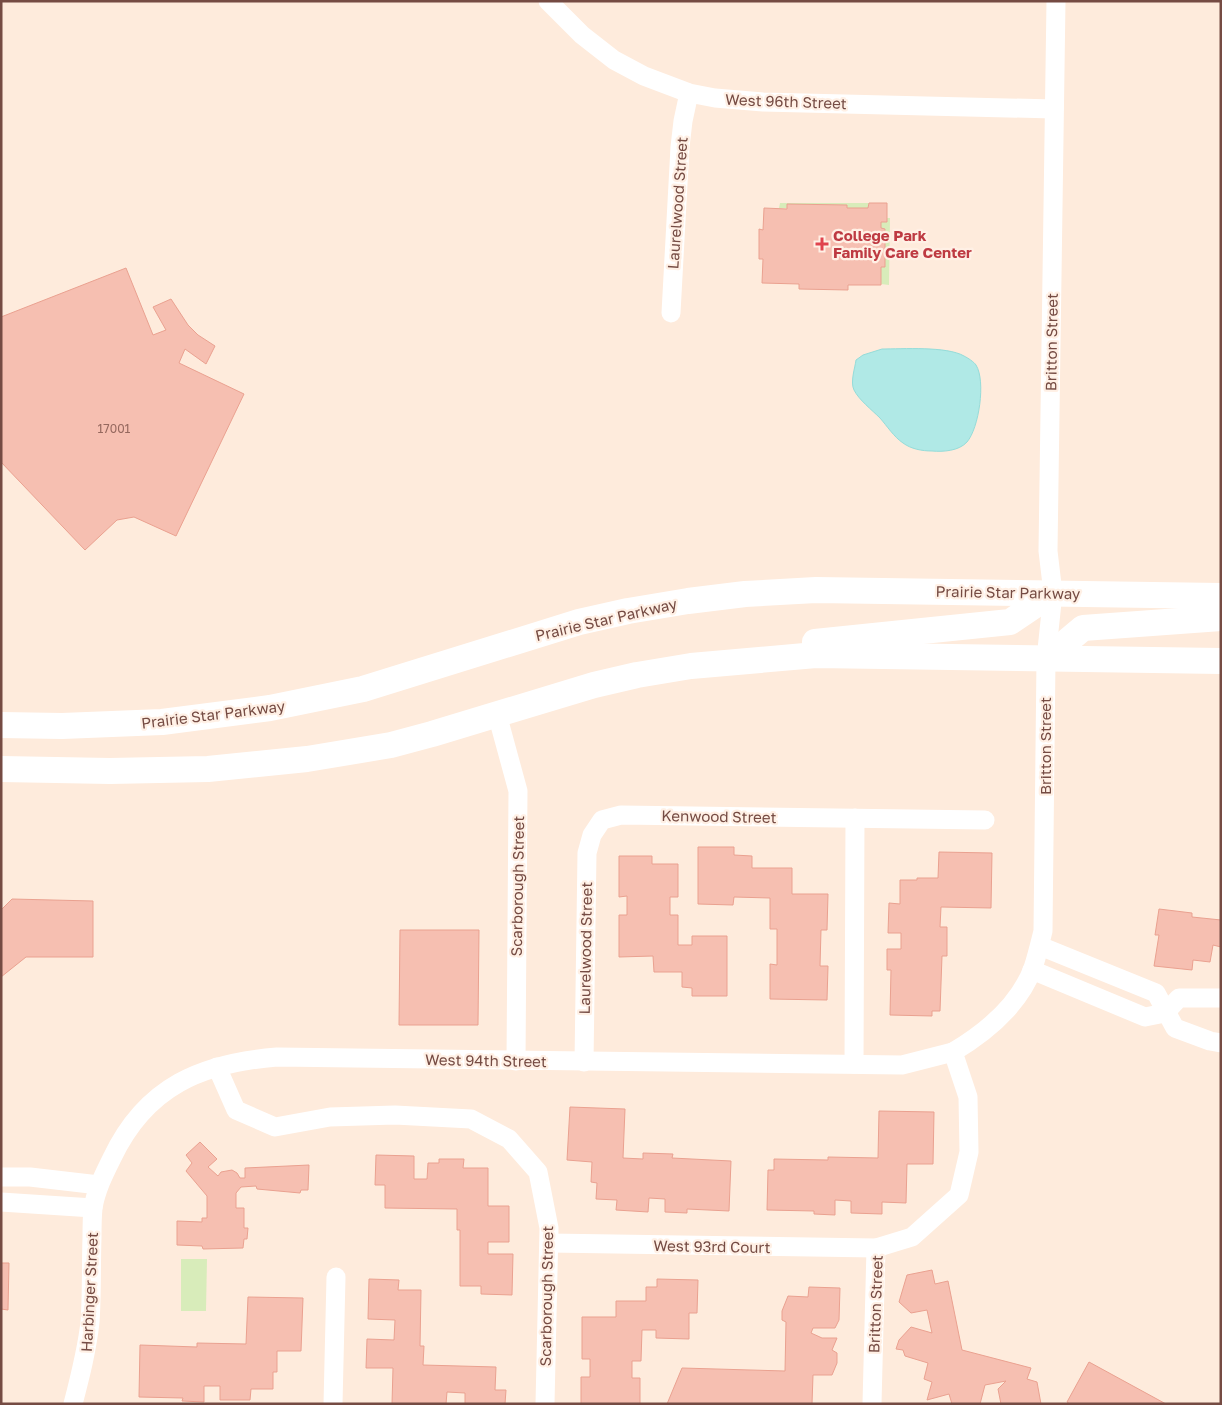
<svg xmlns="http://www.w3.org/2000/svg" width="1222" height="1405" font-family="'Golos Text',sans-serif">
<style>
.green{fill:#d8ecba}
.water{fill:#b0e9e6;stroke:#95dcd9}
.building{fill:#f6bfb1;stroke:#eaa190}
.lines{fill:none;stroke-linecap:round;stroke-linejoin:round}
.minor{stroke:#fff;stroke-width:19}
.secondary{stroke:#fff;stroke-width:26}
.health-dot{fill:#e0444e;stroke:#fff0e5;stroke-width:2}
.labels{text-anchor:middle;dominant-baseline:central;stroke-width:4.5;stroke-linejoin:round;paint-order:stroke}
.number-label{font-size:12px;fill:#95685e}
.street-label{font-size:15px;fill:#754b43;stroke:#fff0e5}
.health-label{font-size:15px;font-weight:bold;fill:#be3a42;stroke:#fff0e5;text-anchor:start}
</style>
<rect width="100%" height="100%" fill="#feebdc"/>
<g class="green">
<path d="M 780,203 L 869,203 L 868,208 L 779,208 Z"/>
<path d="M 887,218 L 890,218 L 889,285 L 881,284 L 881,267 L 885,267 L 885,229 L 881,228 L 881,222 Z"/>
<path d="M 181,1259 L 207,1259 L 206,1311 L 181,1311 Z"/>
</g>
<path class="water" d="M 882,349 C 902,349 947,346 964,356 C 968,358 974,362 976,365 C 986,381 979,428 967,442 C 959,451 943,452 932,451 C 922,451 911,449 903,443 C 894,437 887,426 880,418 C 872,410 859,400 854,390 C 850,382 855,368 856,360 L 863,355 Z"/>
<g class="building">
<path d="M 869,203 L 887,203 L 887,222 L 881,222 L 881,228 L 885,229 L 885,267 L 881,267 L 881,285 L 848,285 L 848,290 L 799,289 L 799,284 L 762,283 L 763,259 L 759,259 L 759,229 L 763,230 L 764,208 L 787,209 L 787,204 L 847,205 L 847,208 L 868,208 Z"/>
<path d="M 126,268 L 153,335 L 166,330 L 153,307 L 171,299 L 188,325 L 198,335 L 215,346 L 206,364 L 185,349 L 179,363 L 244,394 L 176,536 L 134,517 L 117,520 L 85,550 L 1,462 L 1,317 Z"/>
<path d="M 698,847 L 734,847 L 734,855 L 752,856 L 752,868 L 792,868 L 792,894 L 828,894 L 827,930 L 821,930 L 820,966 L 828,966 L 827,1000 L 770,999 L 770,964 L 777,965 L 777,929 L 770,929 L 770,898 L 734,897 L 733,905 L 698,904 Z"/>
<path d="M 939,852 L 992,853 L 991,908 L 941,907 L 940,927 L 947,927 L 947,956 L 942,956 L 940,1011 L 932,1011 L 932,1016 L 890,1015 L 891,970 L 887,970 L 887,949 L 901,949 L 901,933 L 888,933 L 889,903 L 900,904 L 900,880 L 917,880 L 917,878 L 938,878 Z"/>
<path d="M 619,856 L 652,856 L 652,864 L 678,864 L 678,897 L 670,897 L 670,915 L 678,915 L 678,945 L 692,945 L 692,936 L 727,936 L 727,996 L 692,996 L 692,988 L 682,987 L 682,972 L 654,972 L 653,956 L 619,957 L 619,915 L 627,915 L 627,896 L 619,897 Z"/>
<path d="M 12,899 L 93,901 L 93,957 L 26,957 L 1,977 L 1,910 Z"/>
<path d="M 1159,909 L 1192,913 L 1192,917 L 1221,920 L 1221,947 L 1213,945 L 1210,962 L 1193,960 L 1192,970 L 1154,966 L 1159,935 L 1155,935 Z"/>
<path d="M 400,930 L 479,930 L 478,1025 L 399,1025 Z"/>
<path d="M 570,1107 L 625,1109 L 623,1158 L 643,1159 L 643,1153 L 673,1154 L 672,1158 L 731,1161 L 729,1211 L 687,1209 L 687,1213 L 665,1212 L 665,1199 L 649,1198 L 648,1212 L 616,1210 L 617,1200 L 596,1199 L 597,1183 L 591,1182 L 592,1162 L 567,1160 Z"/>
<path d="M 879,1111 L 934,1112 L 933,1164 L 907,1164 L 906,1203 L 882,1202 L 882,1214 L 851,1213 L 851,1201 L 835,1200 L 835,1215 L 814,1214 L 814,1211 L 767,1210 L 768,1170 L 774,1170 L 774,1159 L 828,1160 L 828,1157 L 878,1158 Z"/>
<path d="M 200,1142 L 217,1159 L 208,1167 L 218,1176 L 221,1172 L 232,1170 L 237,1173 L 240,1178 L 245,1178 L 245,1168 L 309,1165 L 308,1190 L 301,1190 L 300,1193 L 257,1189 L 256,1186 L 241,1187 L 236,1193 L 236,1208 L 244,1208 L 244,1228 L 248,1228 L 247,1239 L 244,1239 L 243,1248 L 203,1249 L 202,1246 L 177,1245 L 177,1221 L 202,1222 L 202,1218 L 207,1218 L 207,1196 L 186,1171 L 192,1163 L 186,1155 Z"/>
<path d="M 376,1155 L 414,1156 L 414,1179 L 427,1179 L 428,1163 L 439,1163 L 439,1159 L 464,1159 L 463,1168 L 488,1168 L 488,1206 L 509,1206 L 509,1242 L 488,1242 L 488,1254 L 513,1254 L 512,1295 L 481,1294 L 481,1286 L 460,1286 L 460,1230 L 457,1230 L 457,1209 L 385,1208 L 385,1185 L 375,1185 Z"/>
<path d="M 1,1263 L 9,1263 L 8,1310 L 1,1309 Z"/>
<path d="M 932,1270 L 935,1284 L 948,1281 L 962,1350 L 1031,1368 L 1027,1379 L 1037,1382 L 1041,1404 L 1001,1404 L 998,1389 L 1006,1381 L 985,1385 L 980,1404 L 952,1404 L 949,1394 L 927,1400 L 932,1382 L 924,1379 L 928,1363 L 905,1356 L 903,1350 L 896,1349 L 899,1340 L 911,1327 L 932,1333 L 927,1310 L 911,1313 L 899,1302 L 907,1275 Z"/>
<path d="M 369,1279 L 399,1280 L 398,1290 L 421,1290 L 420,1346 L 424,1346 L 423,1365 L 496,1367 L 495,1390 L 506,1390 L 505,1404 L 465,1404 L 465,1393 L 447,1392 L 446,1404 L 392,1404 L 393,1368 L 366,1368 L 367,1339 L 394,1340 L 395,1320 L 368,1319 Z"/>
<path d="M 657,1279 L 698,1280 L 697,1313 L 689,1313 L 689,1339 L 656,1338 L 656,1330 L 642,1330 L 641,1361 L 632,1361 L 632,1378 L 640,1378 L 640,1404 L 581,1404 L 581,1377 L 590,1377 L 590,1359 L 582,1359 L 582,1317 L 616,1317 L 616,1301 L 646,1301 L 646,1287 L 657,1287 Z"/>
<path d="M 809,1287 L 840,1288 L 839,1320 L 835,1328 L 813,1328 L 811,1333 L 822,1338 L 837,1338 L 832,1350 L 837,1353 L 837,1363 L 832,1375 L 813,1375 L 812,1404 L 667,1404 L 682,1368 L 785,1371 L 786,1322 L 782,1320 L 782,1311 L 788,1296 L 808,1297 Z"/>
<path d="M 248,1297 L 303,1298 L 301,1351 L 277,1351 L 277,1372 L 273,1372 L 273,1389 L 251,1389 L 250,1400 L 220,1400 L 220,1386 L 204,1386 L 204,1402 L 182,1401 L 183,1398 L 139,1397 L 140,1345 L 197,1347 L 197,1343 L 246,1344 Z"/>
<path d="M 1089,1362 L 1166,1404 L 1070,1404 L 1067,1402 Z"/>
</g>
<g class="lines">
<g class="minor">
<path d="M 548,1 L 582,35 L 614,60 L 644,76 L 689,93 L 715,98 L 763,102 L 1054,109"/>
<path d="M 671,313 L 680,147 L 683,121 L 689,93"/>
<path d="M 497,714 L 518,791 L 516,1061"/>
<path d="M 1040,946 L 1156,993 L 1175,1028 L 1210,1041 L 1221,1043"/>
<path d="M 1032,970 L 1145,1017 L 1165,1013 L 1179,998 L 1221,998"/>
<path d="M 584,1062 L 587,853 L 592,835 L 602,820 L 621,815 L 985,820"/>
<path d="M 854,1064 L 855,818"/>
<path d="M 217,1067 L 236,1110 L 275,1127 L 330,1117 L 395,1115 L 471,1119 L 509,1139 L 538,1172 L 549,1228 L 545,1404"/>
<path d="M 1,1177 L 30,1177 L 99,1185"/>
<path d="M 1,1202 L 93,1208"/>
<path d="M 549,1243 L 876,1248"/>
<path d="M 73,1404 C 80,1377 87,1350 90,1322 C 92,1294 91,1266 92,1238 C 92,1228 92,1218 93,1208 C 96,1190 104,1174 112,1158 C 146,1086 202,1063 277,1057 L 902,1065 L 953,1052"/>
<path d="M 333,1404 L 336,1277"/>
<path d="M 872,1404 L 876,1248 L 912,1237 L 959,1195 L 969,1152 L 968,1097 L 953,1052 C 985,1033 1019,1005 1033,968 C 1037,956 1040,943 1043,931 L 1046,659 L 1053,593 L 1048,551 L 1056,1"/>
</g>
<g class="secondary">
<path d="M 815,642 L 1010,622 L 1053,593"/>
<path d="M 1046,659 L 1083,628 L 1221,618"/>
<path d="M 1,725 L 62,726 L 162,722 L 270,708 L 363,689 L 579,622 L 628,611 L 688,601 L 745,594 L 816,590 L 1221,596"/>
<path d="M 1,769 L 110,771 L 208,769 L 307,759 L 391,745 L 432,734 L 594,685 L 637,675 L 691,666 L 816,655 L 1221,661"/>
</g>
</g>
<path class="health-dot" d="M819.5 236.5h5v5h5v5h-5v5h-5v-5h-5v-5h5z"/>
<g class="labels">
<g class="number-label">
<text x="114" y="428">17001</text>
</g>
<g class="street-label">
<text transform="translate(786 101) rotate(2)">West 96th Street</text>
<text transform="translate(677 203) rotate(-86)">Laurelwood Street</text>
<text transform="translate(1051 342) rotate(-89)">Britton Street</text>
<text transform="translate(1008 592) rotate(1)">Prairie Star Parkway</text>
<text transform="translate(606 619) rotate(-13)">Prairie Star Parkway</text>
<text transform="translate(213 714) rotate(-7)">Prairie Star Parkway</text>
<text transform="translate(1045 746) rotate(-90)">Britton Street</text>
<text transform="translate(719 816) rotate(1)">Kenwood Street</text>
<text transform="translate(517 886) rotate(-89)">Scarborough Street</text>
<text transform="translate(585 948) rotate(-89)">Laurelwood Street</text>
<text transform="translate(486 1060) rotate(1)">West 94th Street</text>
<text transform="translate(712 1246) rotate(1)">West 93rd Court</text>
<text transform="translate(89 1292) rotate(-87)">Harbinger Street</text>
<text transform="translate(546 1296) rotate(-89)">Scarborough Street</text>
<text transform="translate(875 1304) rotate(-88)">Britton Street</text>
</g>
<g class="health-label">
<text x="833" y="235">College Park<tspan x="833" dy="17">Family Care Center</tspan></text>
</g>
</g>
<rect width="1222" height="1405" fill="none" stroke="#754b43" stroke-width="5"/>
</svg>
